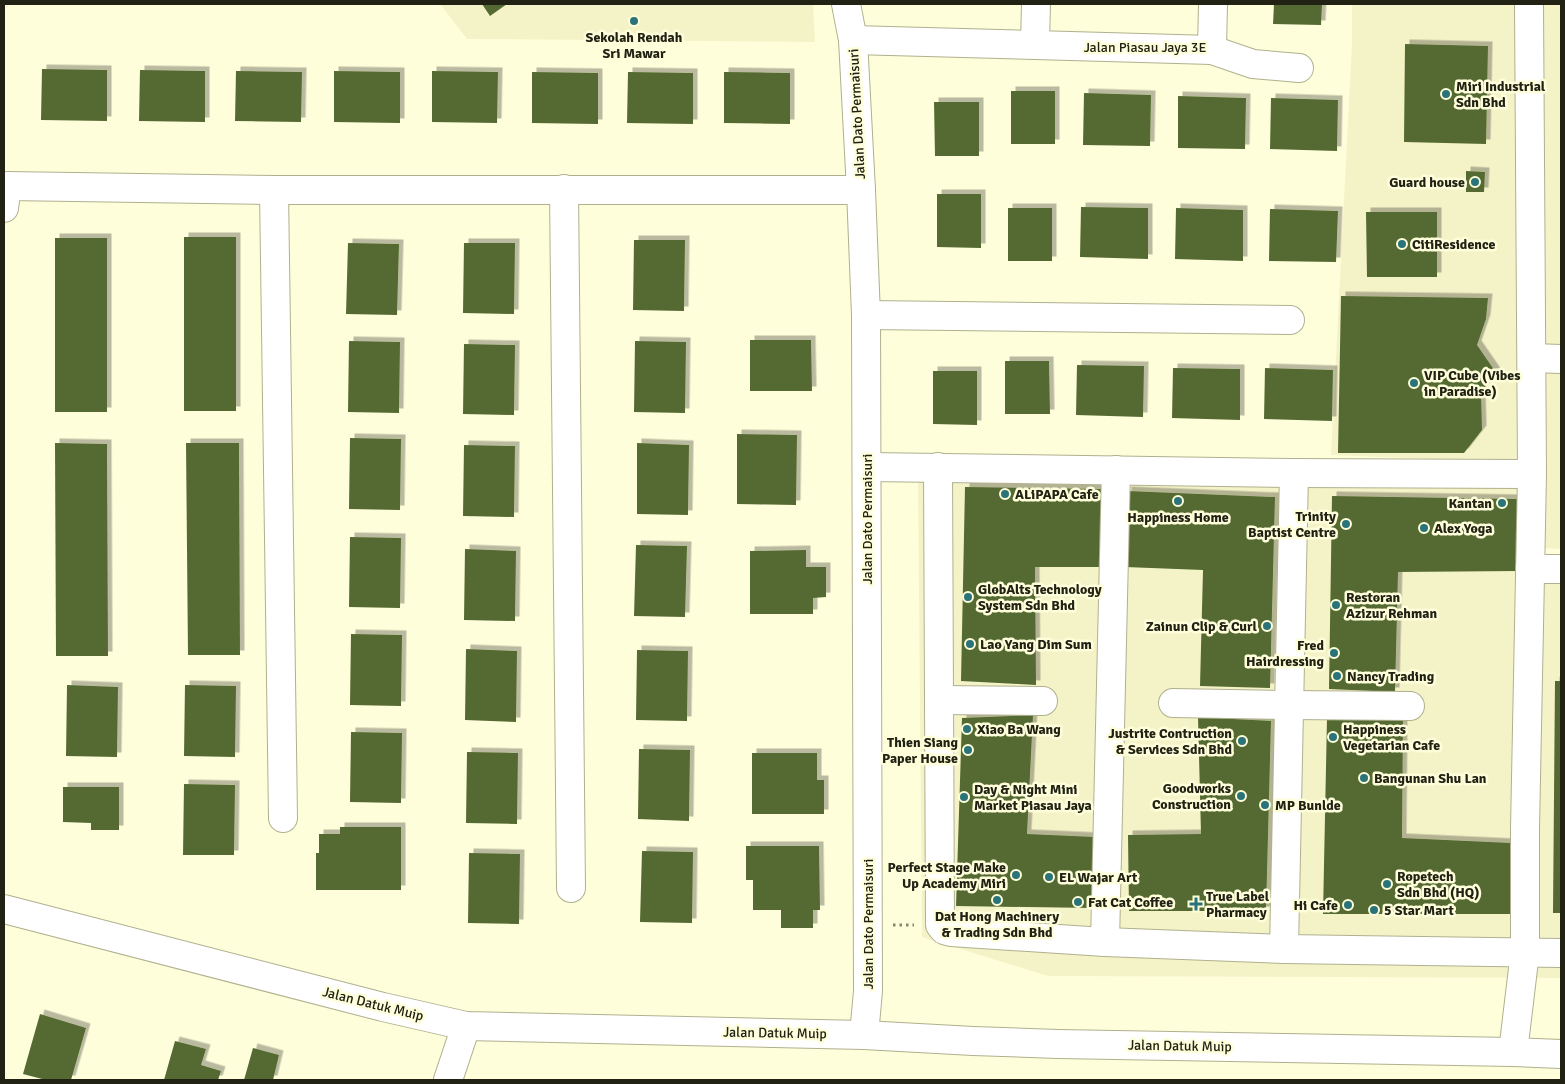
<svg xmlns="http://www.w3.org/2000/svg" width="1565" height="1084" font-family="Signika,sans-serif">
<style>
.built{fill:#f4f3c8}
.building{fill:#556a31;filter:url(#shadow)}
.lines{fill:none;stroke-linecap:round;stroke-linejoin:round}
.minor-casing{stroke:#b0b08f;stroke-width:30}
.path{stroke:#86866e;stroke-width:3;stroke-dasharray:2.5 4;stroke-linecap:butt}
.minor{stroke:#fff;stroke-width:28}
.poi-dot{fill:#297379;stroke:#fefeda;stroke-width:2}
.labels{text-anchor:middle;dominant-baseline:central;stroke-width:5;stroke-linejoin:round;paint-order:stroke}
.poi-label{font-size:14px;font-weight:bold;fill:#212114;stroke:#fefeda;text-anchor:start}
.street-label{font-size:14px;fill:#212114;stroke:#fefeda}
</style>
<defs>
<filter id="shadow"><feDropShadow dx="4.5" dy="-4.5" stdDeviation="0" flood-color="#0004"/></filter>
</defs>
<rect width="100%" height="100%" fill="#fefeda"/>
<g class="built">
<path d="M 440,4 L 813,4 L 815,42 L 467,39 Z"/>
<path d="M 1352,4 L 1561,4 L 1561,549 L 1543,548 L 1542,463 L 1331,455 L 1352,43 Z"/>
<path d="M 918,480 L 1525,483 L 1526,572 L 1561,573 L 1561,978 L 1048,976 L 922,937 Z"/>
</g>
<g class="building">
<path d="M 482,4 L 507,4 L 490,16 Z"/>
<path d="M 1274,4 L 1322,4 L 1321,25 L 1273,24 Z"/>
<path d="M 1405,44 L 1488,46 L 1486,144 L 1404,142 Z"/>
<path d="M 42,69 L 107,70 L 107,121 L 41,120 Z"/>
<path d="M 140,70 L 205,71 L 205,122 L 139,121 Z"/>
<path d="M 236,71 L 302,72 L 301,122 L 235,121 Z"/>
<path d="M 334,71 L 400,72 L 400,123 L 334,122 Z"/>
<path d="M 432,71 L 498,72 L 497,123 L 432,122 Z"/>
<path d="M 532,72 L 598,73 L 598,124 L 532,123 Z"/>
<path d="M 628,72 L 693,73 L 693,124 L 627,123 Z"/>
<path d="M 724,72 L 790,73 L 790,124 L 724,123 Z"/>
<rect x="1011" y="91" width="44" height="53"/>
<path d="M 1084,93 L 1151,95 L 1150,146 L 1083,145 Z"/>
<path d="M 1178,96 L 1246,98 L 1245,149 L 1178,148 Z"/>
<path d="M 1271,98 L 1338,100 L 1337,151 L 1270,149 Z"/>
<path d="M 934,102 L 979,102 L 979,156 L 935,156 Z"/>
<path d="M 1466,171 L 1485,172 L 1484,192 L 1466,192 Z"/>
<path d="M 937,194 L 981,194 L 981,248 L 937,247 Z"/>
<path d="M 1081,207 L 1148,208 L 1148,259 L 1080,257 Z"/>
<rect x="1008" y="208" width="44" height="53"/>
<path d="M 1176,208 L 1243,210 L 1243,261 L 1175,259 Z"/>
<path d="M 1270,209 L 1338,211 L 1336,262 L 1269,261 Z"/>
<path d="M 1366,212 L 1437,212 L 1437,277 L 1367,277 Z"/>
<rect x="184" y="237" width="52" height="174"/>
<rect x="55" y="238" width="52" height="174"/>
<path d="M 634,240 L 685,240 L 684,311 L 633,310 Z"/>
<path d="M 348,243 L 399,244 L 397,315 L 346,314 Z"/>
<path d="M 464,243 L 515,243 L 514,314 L 463,313 Z"/>
<path d="M 1341,296 L 1488,298 L 1486,319 L 1477,345 L 1497,374 L 1481,391 L 1482,430 L 1464,453 L 1338,453 Z"/>
<path d="M 750,340 L 811,340 L 812,391 L 750,391 Z"/>
<path d="M 349,341 L 400,342 L 399,413 L 348,412 Z"/>
<path d="M 635,341 L 686,342 L 685,413 L 634,412 Z"/>
<path d="M 464,344 L 515,345 L 514,415 L 463,414 Z"/>
<path d="M 1005,361 L 1049,361 L 1050,414 L 1005,414 Z"/>
<path d="M 1077,365 L 1144,366 L 1143,417 L 1076,415 Z"/>
<path d="M 1173,368 L 1240,369 L 1240,420 L 1172,418 Z"/>
<path d="M 1265,368 L 1333,370 L 1332,421 L 1264,419 Z"/>
<path d="M 933,371 L 977,371 L 977,425 L 933,424 Z"/>
<path d="M 737,434 L 797,435 L 796,505 L 737,504 Z"/>
<path d="M 350,438 L 401,439 L 400,510 L 349,509 Z"/>
<path d="M 55,443 L 107,444 L 108,656 L 56,656 Z"/>
<path d="M 186,443 L 239,443 L 240,655 L 188,655 Z"/>
<path d="M 637,443 L 689,445 L 688,515 L 637,514 Z"/>
<path d="M 464,445 L 515,446 L 514,517 L 463,516 Z"/>
<path d="M 965,487 L 1103,489 L 1102,567 L 1035,567 L 1036,685 L 961,681 Z"/>
<path d="M 1127,491 L 1275,497 L 1270,688 L 1200,686 L 1203,570 L 1125,567 Z"/>
<path d="M 1332,496 L 1517,499 L 1518,571 L 1398,572 L 1395,692 L 1329,689 Z"/>
<path d="M 350,537 L 401,538 L 400,608 L 349,607 Z"/>
<path d="M 636,545 L 687,546 L 685,617 L 634,616 Z"/>
<path d="M 465,549 L 516,551 L 515,621 L 464,620 Z"/>
<path d="M 806,550 L 806,567 L 826,567 L 826,597 L 813,598 L 813,614 L 750,614 L 750,551 Z"/>
<path d="M 351,634 L 402,635 L 401,706 L 350,705 Z"/>
<path d="M 466,649 L 517,651 L 516,722 L 465,720 Z"/>
<path d="M 637,650 L 688,651 L 687,721 L 636,720 Z"/>
<path d="M 1555,681 L 1561,681 L 1561,913 L 1553,913 Z"/>
<path d="M 67,685 L 118,687 L 117,757 L 66,756 Z"/>
<path d="M 185,685 L 236,686 L 235,757 L 184,756 Z"/>
<path d="M 1033,715 L 1027,834 L 1095,837 L 1094,908 L 956,906 L 962,718 Z"/>
<path d="M 1198,717 L 1271,721 L 1266,911 L 1129,911 L 1128,835 L 1201,834 Z"/>
<path d="M 1327,718 L 1403,718 L 1402,838 L 1511,843 L 1511,914 L 1323,914 Z"/>
<path d="M 351,732 L 402,733 L 401,803 L 350,802 Z"/>
<path d="M 639,749 L 690,750 L 689,821 L 638,819 Z"/>
<path d="M 467,752 L 518,753 L 517,824 L 466,823 Z"/>
<path d="M 752,753 L 817,753 L 817,780 L 824,780 L 824,814 L 752,814 Z"/>
<path d="M 184,784 L 235,785 L 234,855 L 183,855 Z"/>
<path d="M 63,787 L 119,787 L 119,830 L 91,830 L 91,823 L 63,822 Z"/>
<path d="M 340,827 L 401,827 L 401,890 L 316,890 L 316,853 L 319,853 L 319,834 L 340,834 Z"/>
<path d="M 746,846 L 819,846 L 820,910 L 813,910 L 813,928 L 781,928 L 781,910 L 753,910 L 753,880 L 746,880 Z"/>
<path d="M 642,851 L 693,852 L 692,923 L 640,922 Z"/>
<path d="M 469,853 L 520,854 L 519,924 L 468,923 Z"/>
<path d="M 40,1014 L 86,1028 L 71,1080 L 46,1080 L 23,1074 Z"/>
<path d="M 175,1041 L 206,1049 L 201,1065 L 221,1071 L 218,1080 L 164,1080 Z"/>
<path d="M 253,1048 L 279,1055 L 273,1080 L 244,1080 Z"/>
</g>
<g class="lines">
<defs>
<g id="minor">
<path d="M 846,4 L 853,40 L 861,190 L 866,315 L 868,991 L 864,1035"/>
<path d="M 853,40 L 1035,45 L 1036,4"/>
<path d="M 1035,45 L 1212,50 L 1213,4"/>
<path d="M 1212,50 L 1253,64 L 1299,68"/>
<path d="M 564,189 L 571,888"/>
<path d="M 274,190 L 283,818"/>
<path d="M 4,208 L 7,186 L 274,190 L 861,190"/>
<path d="M 866,315 L 1290,320"/>
<path d="M 1532,358 L 1561,359"/>
<path d="M 867,467 L 1294,473 L 1532,474"/>
<path d="M 938,467 L 940,925 L 944,930 L 951,932 L 1105,942 L 1284,949 L 1561,953"/>
<path d="M 1530,569 L 1561,569"/>
<path d="M 940,700 L 1043,701"/>
<path d="M 1173,703 L 1289,705 L 1410,706"/>
<path d="M 4,909 L 383,1007 L 466,1026 L 864,1035 L 973,1041 L 1058,1044 L 1513,1052 L 1561,1054"/>
<path d="M 1105,942 L 1116,470"/>
<path d="M 1284,949 L 1294,473"/>
<path d="M 1513,1052 L 1525,952 L 1525,829 L 1532,474 L 1529,4"/>
<path d="M 448,1080 L 466,1026"/>
</g>
</defs>
<use href="#minor" class="minor-casing"/>
<path class="path" d="M 893,925 L 914,925"/>
<use href="#minor" class="minor"/>
</g>
<g class="poi-dot">
<circle cx="634" cy="21" r="5"/>
<circle cx="1446" cy="94" r="5"/>
<circle cx="1475" cy="182" r="5"/>
<circle cx="1402" cy="244" r="5"/>
<circle cx="1414" cy="383" r="5"/>
<circle cx="1005" cy="494" r="5"/>
<circle cx="1178" cy="501" r="5"/>
<circle cx="1502" cy="503" r="5"/>
<circle cx="1346" cy="524" r="5"/>
<circle cx="1424" cy="528" r="5"/>
<circle cx="968" cy="597" r="5"/>
<circle cx="1336" cy="605" r="5"/>
<circle cx="1267" cy="626" r="5"/>
<circle cx="970" cy="644" r="5"/>
<circle cx="1334" cy="653" r="5"/>
<circle cx="1337" cy="676" r="5"/>
<circle cx="967" cy="729" r="5"/>
<circle cx="1333" cy="737" r="5"/>
<circle cx="1242" cy="741" r="5"/>
<circle cx="968" cy="750" r="5"/>
<circle cx="1364" cy="778" r="5"/>
<circle cx="1241" cy="796" r="5"/>
<circle cx="964" cy="797" r="5"/>
<circle cx="1265" cy="805" r="5"/>
<circle cx="1016" cy="875" r="5"/>
<circle cx="1049" cy="877" r="5"/>
<circle cx="1387" cy="884" r="5"/>
<circle cx="997" cy="900" r="5"/>
<circle cx="1078" cy="902" r="5"/>
<path d="M1193.5 896.5h5v5h5v5h-5v5h-5v-5h-5v-5h5z"/>
<circle cx="1348" cy="905" r="5"/>
<circle cx="1374" cy="910" r="5"/>
</g>
<g class="labels">
<g class="poi-label">
<text x="634" y="37" text-anchor="middle">Sekolah Rendah<tspan x="634" dy="16">Sri Mawar</tspan></text>
<text x="1456" y="86">Miri Industrial<tspan x="1456" dy="16">Sdn Bhd</tspan></text>
<text x="1465" y="182" text-anchor="end">Guard house</text>
<text x="1412" y="244">CitiResidence</text>
<text x="1424" y="375">VIP Cube (Vibes<tspan x="1424" dy="16">in Paradise)</tspan></text>
<text x="1015" y="494">ALiPAPA Cafe</text>
<text x="1492" y="503" text-anchor="end">Kantan</text>
<text x="1336" y="516" text-anchor="end">Trinity<tspan x="1336" dy="16">Baptist Centre</tspan></text>
<text x="1178" y="517" text-anchor="middle">Happiness Home</text>
<text x="1434" y="528">Alex Yoga</text>
<text x="978" y="589">GlobAlts Technology<tspan x="978" dy="16">System Sdn Bhd</tspan></text>
<text x="1346" y="597">Restoran<tspan x="1346" dy="16">Azizur Rehman</tspan></text>
<text x="1257" y="626" text-anchor="end">Zainun Clip &amp; Curl</text>
<text x="980" y="644">Lao Yang Dim Sum</text>
<text x="1324" y="645" text-anchor="end">Fred<tspan x="1324" dy="16">Hairdressing</tspan></text>
<text x="1347" y="676">Nancy Trading</text>
<text x="977" y="729">Xiao Ba Wang</text>
<text x="1343" y="729">Happiness<tspan x="1343" dy="16">Vegetarian Cafe</tspan></text>
<text x="1232" y="733" text-anchor="end">Justrite Contruction<tspan x="1232" dy="16">&amp; Services Sdn Bhd</tspan></text>
<text x="958" y="742" text-anchor="end">Thien Siang<tspan x="958" dy="16">Paper House</tspan></text>
<text x="1374" y="778">Bangunan Shu Lan</text>
<text x="1231" y="788" text-anchor="end">Goodworks<tspan x="1231" dy="16">Construction</tspan></text>
<text x="974" y="789">Day &amp; Night Mini<tspan x="974" dy="16">Market Piasau Jaya</tspan></text>
<text x="1275" y="805">MP Bunlde</text>
<text x="1006" y="867" text-anchor="end">Perfect Stage Make<tspan x="1006" dy="16">Up Academy Miri</tspan></text>
<text x="1397" y="876">Ropetech<tspan x="1397" dy="16">Sdn Bhd (HQ)</tspan></text>
<text x="1059" y="877">EL Wajar Art</text>
<text x="1206" y="896">True Label<tspan x="1206" dy="16">Pharmacy</tspan></text>
<text x="1088" y="902">Fat Cat Coffee</text>
<text x="1338" y="905" text-anchor="end">Hi Cafe</text>
<text x="1384" y="910">5 Star Mart</text>
<text x="997" y="916" text-anchor="middle">Dat Hong Machinery<tspan x="997" dy="16">&amp; Trading Sdn Bhd</tspan></text>
</g>
<g class="street-label">
<text x="1145" y="47">Jalan Piasau Jaya 3E</text>
<text transform="translate(857 114) rotate(-93)">Jalan Dato Permaisuri</text>
<text transform="translate(867 519) rotate(-90)">Jalan Dato Permaisuri</text>
<text transform="translate(868 924) rotate(-90)">Jalan Dato Permaisuri</text>
<text transform="translate(373 1004) rotate(14)">Jalan Datuk Muip</text>
<text transform="translate(775 1033) rotate(1)">Jalan Datuk Muip</text>
<text transform="translate(1180 1046) rotate(1)">Jalan Datuk Muip</text>
</g>
</g>
<rect width="1565" height="1084" fill="none" stroke="#212114" stroke-width="10"/>
</svg>
